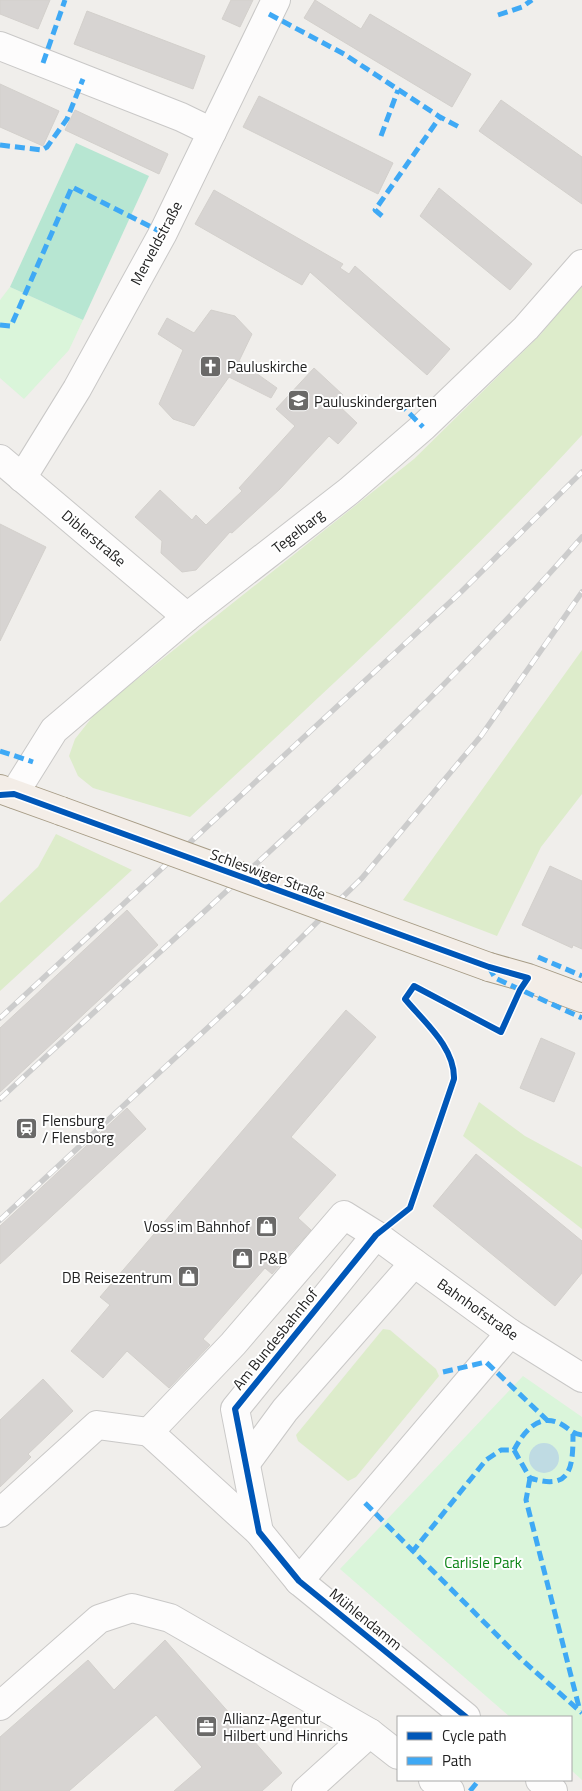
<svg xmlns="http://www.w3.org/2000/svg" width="582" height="1791" font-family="'Titillium Web',sans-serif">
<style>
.grass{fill:#ddeccb}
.park{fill:#daf5da}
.pitch{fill:#b7e6d2}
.water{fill:#bfdbe3}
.building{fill:#d7d4d2;stroke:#d3d0cc}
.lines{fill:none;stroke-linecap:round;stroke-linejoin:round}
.minor-casing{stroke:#c9c8c7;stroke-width:30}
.major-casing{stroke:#a79c86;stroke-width:30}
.minor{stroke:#fdfcfc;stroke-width:28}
.major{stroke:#f3ede7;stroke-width:28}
.rail-casing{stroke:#ccc;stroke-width:5.5}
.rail{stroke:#fff;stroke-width:4;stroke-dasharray:11;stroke-linecap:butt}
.major-bridge-casing{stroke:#a79c86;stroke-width:30;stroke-linecap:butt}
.major-bridge{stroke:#f3ede7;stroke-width:28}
.quiet{stroke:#3fa9f5;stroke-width:5;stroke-dasharray:10 5;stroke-linecap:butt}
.cycleway-casing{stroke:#fff;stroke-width:9}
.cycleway{stroke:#0057b8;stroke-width:6}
.labels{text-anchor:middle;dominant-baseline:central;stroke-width:4;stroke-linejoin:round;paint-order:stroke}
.street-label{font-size:15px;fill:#222;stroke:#fff}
.poi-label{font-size:15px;fill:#222;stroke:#fff;text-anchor:start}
.park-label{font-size:15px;fill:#0c8416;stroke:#fff}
</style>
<rect width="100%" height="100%" fill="#f0eeeb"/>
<g class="grass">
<path d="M 582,283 L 582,435 C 458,570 324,693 190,817 L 93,788 L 78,776 L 69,756 L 75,739 L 97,711 L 414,459 L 541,334 Z"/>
<path d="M 582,650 L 582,794 L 541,847 L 497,936 L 403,900 Z"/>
<path d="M 56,834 L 132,870 L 0,991 L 0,903 L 38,867 Z"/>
<path d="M 479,1102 L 525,1136 L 582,1167 L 582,1229 L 463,1136 Z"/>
<path d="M 383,1329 L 390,1330 L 436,1369 L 439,1376 L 356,1477 L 348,1481 L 298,1441 L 296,1435 Z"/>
</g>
<g class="park">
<path d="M 10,287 L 83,320 L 69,350 L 24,399 L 0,378 L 0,300 Z"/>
<path d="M 523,1376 L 582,1417 L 582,1780 L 571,1770 L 571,1717 L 510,1717 L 340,1569 Z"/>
</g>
<path class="pitch" d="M 76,143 L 149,176 L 83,320 L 10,287 Z"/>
<circle class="water" cx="544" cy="1458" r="15"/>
<g class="building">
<path d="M 0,0 L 50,0 L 38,29 L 0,14 Z"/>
<path d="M 231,0 L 253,0 L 240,27 L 222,19 Z"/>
<path d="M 315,0 L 361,29 L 370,14 L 471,74 L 452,107 L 304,18 Z"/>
<path d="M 87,11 L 205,56 L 193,89 L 74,44 Z"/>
<path d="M 0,84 L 59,111 L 43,146 L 0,127 Z"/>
<path d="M 259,96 L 393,163 L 378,194 L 243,127 Z"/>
<path d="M 501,100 L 582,157 L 582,204 L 479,131 Z"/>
<path d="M 75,110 L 168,154 L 159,174 L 65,130 Z"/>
<path d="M 439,188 L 532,264 L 510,290 L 420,216 Z"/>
<path d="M 214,190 L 343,264 L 340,268 L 349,274 L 355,266 L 450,349 L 427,375 L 310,272 L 302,285 L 195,224 Z"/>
<path d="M 211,310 L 235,316 L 252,334 L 239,361 L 277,388 L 271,398 L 229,377 L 194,426 L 173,419 L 159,404 L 183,350 L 158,334 L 167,318 L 194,333 Z"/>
<path d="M 314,368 L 343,395 L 336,403 L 357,423 L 338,444 L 329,436 L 280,489 L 232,533 L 230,532 L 196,570 L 182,572 L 161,553 L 162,541 L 135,517 L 160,490 L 192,520 L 196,515 L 206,525 L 242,491 L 239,488 L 295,426 L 276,409 Z"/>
<path d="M 0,524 L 46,547 L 0,641 Z"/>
<path d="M 550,866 L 582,881 L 582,949 L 573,945 L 572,948 L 522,925 Z"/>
<path d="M 127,910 L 158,945 L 0,1092 L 0,1028 Z"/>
<path d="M 346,1010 L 376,1037 L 291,1137 L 336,1175 L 298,1218 L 311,1230 L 272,1274 L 265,1268 L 203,1339 L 210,1345 L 169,1388 L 127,1351 L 103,1378 L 71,1351 L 110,1305 L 100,1297 Z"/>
<path d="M 541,1038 L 575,1053 L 554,1102 L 520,1088 Z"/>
<path d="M 127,1108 L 146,1129 L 0,1264 L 0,1226 Z"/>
<path d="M 476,1154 L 582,1241 L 582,1273 L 555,1306 L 433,1206 Z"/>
<path d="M 43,1379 L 73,1411 L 28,1454 L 31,1457 L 0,1487 L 0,1420 Z"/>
<path d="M 165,1640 L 282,1773 L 262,1791 L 174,1791 L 202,1767 L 156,1715 L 69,1791 L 0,1791 L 0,1737 L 88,1660 L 114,1690 Z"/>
</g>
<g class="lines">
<defs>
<g id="minor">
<path d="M 0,46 L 181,117 L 212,132"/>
<path d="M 0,459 L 187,617"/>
<path d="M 22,478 L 77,389 L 163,233 L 276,0"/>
<path d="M 14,794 L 54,730 L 187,617 L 349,491 L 423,427 L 526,328 L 582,264"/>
<path d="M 149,1432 L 233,1344 L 344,1215 L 376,1235 L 510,1333 L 582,1378"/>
<path d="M 149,1432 L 259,1532 L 299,1581 L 466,1717"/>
<path d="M 246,1463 L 285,1410 L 414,1263"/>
<path d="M 0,1513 L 97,1425 L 149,1432"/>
<path d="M 259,1532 L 235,1409 L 376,1235"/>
<path d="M 299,1581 L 510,1333"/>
<path d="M 0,1706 L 99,1619 L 132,1608 L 170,1618 L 370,1733 L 398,1755"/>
<path d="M 433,1780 L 450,1791"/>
<path d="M 540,1780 L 553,1791"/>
<path d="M 306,1791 L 370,1733"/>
</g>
<g id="major">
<path d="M 0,789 L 61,811"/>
<path d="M 489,967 L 528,978 L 582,998"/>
</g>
</defs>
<use href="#minor" class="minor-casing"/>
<use href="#major" class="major-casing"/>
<use href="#minor" class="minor"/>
<use href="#major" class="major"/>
<defs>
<g id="rail">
<path d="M 0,1018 L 461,592 L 582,472"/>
<path d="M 0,1099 C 197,915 404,740 582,537"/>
<path d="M 0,1220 L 242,996 L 362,878 L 481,736 L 582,592"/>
</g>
</defs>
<use href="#rail" class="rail-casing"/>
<use href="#rail" class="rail"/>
<defs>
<path id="major-bridge" d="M 61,811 L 489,967"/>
</defs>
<use href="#major-bridge" class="major-bridge-casing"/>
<use href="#major-bridge" class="major-bridge"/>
<g class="quiet">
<path d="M 269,14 L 344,54 L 440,117 L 461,128"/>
<path d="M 498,15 L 522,7 L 532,0"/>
<path d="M 43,63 L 65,0"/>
<path d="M 381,136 L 398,90"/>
<path d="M 0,145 L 42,150 L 47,147 L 67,119 L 83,79"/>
<path d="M 382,216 L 375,210 L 440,117"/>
<path d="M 0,325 L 11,326 L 72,187 L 163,233"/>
<path d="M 399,403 L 423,427"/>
<path d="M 0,751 L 33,762"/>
<path d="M 538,957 L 582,976"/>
<path d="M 489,967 L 495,978 L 582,1018"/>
<path d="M 443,1372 L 486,1362 L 548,1421"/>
<path d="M 582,1435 C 572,1434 570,1429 561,1424 C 538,1412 523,1433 514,1450 L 501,1450 L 486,1460 L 413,1551 L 521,1659 L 582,1713"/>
<path d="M 514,1450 L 530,1478 C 571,1491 573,1468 573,1434"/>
<path d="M 530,1478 L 526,1500 L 580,1711"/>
<path d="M 365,1503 L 413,1551"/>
<path d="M 470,1791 L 479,1780"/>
</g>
<defs>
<path id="cycleway" d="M 0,795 L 14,794 L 489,967 L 528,978 L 520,990 L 501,1032 L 414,986 L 405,999 C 424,1022 455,1047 454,1079 L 410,1208 L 376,1235 L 235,1409 L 259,1532 L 299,1581 L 466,1717"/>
</defs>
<use href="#cycleway" class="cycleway-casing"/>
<use href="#cycleway" class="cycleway"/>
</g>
<defs>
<symbol id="church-square" viewBox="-11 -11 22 22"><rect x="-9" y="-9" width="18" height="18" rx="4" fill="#6a6968" stroke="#fff"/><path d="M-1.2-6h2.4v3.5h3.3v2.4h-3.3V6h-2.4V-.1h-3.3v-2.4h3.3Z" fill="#fff"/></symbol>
<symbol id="school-square" viewBox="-11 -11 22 22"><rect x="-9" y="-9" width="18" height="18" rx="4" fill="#6a6968" stroke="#fff"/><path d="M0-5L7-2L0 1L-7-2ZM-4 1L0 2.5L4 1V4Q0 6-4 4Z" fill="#fff"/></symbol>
<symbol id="station-square" viewBox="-11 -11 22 22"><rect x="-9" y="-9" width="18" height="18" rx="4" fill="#6a6968" stroke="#fff"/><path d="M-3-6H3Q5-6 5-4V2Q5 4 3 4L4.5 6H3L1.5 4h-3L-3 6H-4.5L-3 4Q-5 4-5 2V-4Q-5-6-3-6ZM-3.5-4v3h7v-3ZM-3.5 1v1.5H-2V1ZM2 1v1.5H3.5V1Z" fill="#fff"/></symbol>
<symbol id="shop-square" viewBox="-11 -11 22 22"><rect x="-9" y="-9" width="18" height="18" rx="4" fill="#6a6968" stroke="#fff"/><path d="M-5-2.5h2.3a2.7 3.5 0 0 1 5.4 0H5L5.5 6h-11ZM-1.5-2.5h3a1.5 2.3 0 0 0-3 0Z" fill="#fff"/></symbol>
<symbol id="office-square" viewBox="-11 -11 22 22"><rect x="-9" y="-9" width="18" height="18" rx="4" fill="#6a6968" stroke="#fff"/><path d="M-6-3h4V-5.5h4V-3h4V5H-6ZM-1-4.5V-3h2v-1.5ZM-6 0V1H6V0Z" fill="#fff"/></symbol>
</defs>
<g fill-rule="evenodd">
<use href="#church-square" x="198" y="354" width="25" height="25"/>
<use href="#school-square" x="286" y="388" width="25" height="25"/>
<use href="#station-square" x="14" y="1116" width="25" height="25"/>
<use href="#shop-square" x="254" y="1214" width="25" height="25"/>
<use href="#shop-square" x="230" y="1246" width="25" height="25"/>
<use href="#shop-square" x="176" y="1264" width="25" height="25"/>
<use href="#office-square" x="194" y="1714" width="25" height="25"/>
</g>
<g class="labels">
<g class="street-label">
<text transform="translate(156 243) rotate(-62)">Merveldstraße</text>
<text transform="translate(298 531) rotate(-38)">Tegelbarg</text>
<text transform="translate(94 538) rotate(40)">Diblerstraße</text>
<text transform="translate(268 874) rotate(20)">Schleswiger Straße</text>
<text transform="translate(478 1309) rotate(35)">Bahnhofstraße</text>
<text transform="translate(275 1339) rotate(-51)">Am Bundesbahnhof</text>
<text transform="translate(366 1619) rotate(39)">Mühlendamm</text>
</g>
<g class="poi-label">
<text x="227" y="366">Pauluskirche</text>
<text x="314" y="401">Pauluskindergarten</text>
<text x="42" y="1120">Flensburg<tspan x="42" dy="17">/ Flensborg</tspan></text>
<text x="250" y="1226" text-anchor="end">Voss im Bahnhof</text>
<text x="259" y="1258">P&amp;B</text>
<text x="172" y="1277" text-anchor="end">DB Reisezentrum</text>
<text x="223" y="1718">Allianz-Agentur<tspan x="223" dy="17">Hilbert und Hinrichs</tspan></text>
</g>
<g class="park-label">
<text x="483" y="1562">Carlisle Park</text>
</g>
</g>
<rect x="397" y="1716" width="175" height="65" fill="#ffffff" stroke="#a7a7a7"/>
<rect x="407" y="1732" width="25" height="8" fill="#0057b8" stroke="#a7a7a7"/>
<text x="442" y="1741" font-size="15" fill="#222222">Cycle path</text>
<rect x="407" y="1757" width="25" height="8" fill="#3fa9f5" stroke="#a7a7a7"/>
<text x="442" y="1766" font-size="15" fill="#222222">Path</text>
</svg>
